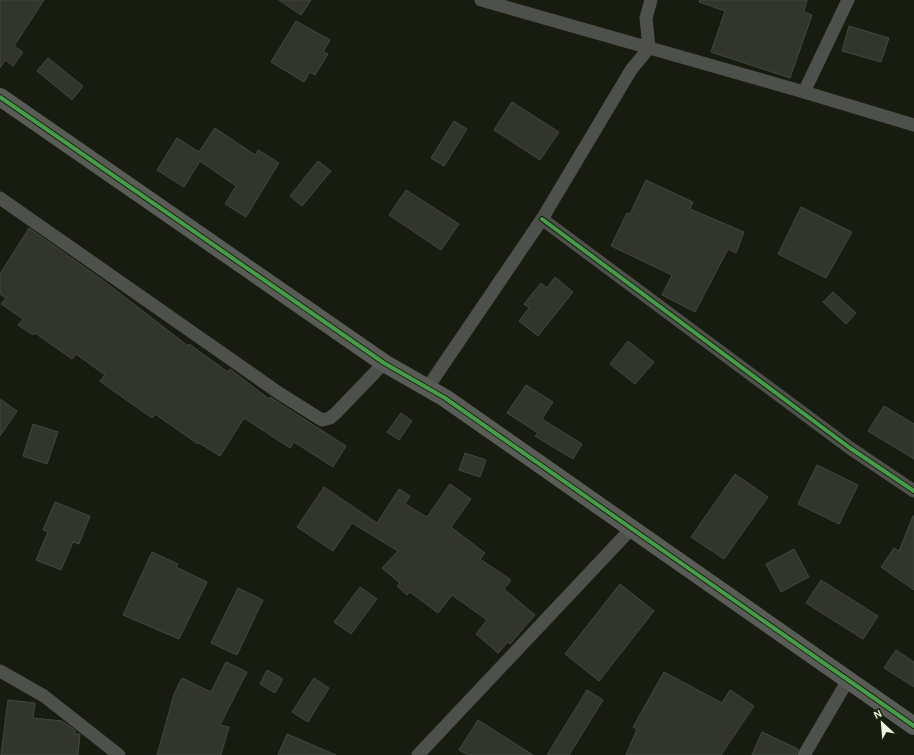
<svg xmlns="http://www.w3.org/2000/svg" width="914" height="755" font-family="Karla,sans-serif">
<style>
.building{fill:#32352b;stroke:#43473c}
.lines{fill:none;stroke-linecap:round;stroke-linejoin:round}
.street{stroke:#4e504b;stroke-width:13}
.secondary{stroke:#595b56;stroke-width:18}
.cycleway-casing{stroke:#1a220a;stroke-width:6}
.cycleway{stroke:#469c4c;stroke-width:4}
</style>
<rect width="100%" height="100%" fill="#181c10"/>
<g class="building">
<path d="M 0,0 L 44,0 L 14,46 L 23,52 L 13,66 L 5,60 L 0,68 Z"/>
<path d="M 279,0 L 311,0 L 301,15 Z"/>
<path d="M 700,0 L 807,0 L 804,12 L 812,15 L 790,78 L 711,52 L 725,11 L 699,2 Z"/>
<path d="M 296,21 L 330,40 L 323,52 L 328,54 L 315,75 L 310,72 L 304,82 L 271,62 Z"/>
<path d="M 849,26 L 889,38 L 881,62 L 842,51 Z"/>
<path d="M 48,58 L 83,86 L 72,100 L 37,71 Z"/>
<path d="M 512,102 L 559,132 L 540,160 L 494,130 Z"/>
<path d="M 454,121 L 467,129 L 444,166 L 431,158 Z"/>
<path d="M 215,128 L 255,155 L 258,150 L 279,163 L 246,217 L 225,204 L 236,186 L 200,161 L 184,187 L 157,170 L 177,138 L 199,152 Z"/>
<path d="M 318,161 L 331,171 L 302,206 L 290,196 Z"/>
<path d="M 646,180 L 693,202 L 690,209 L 744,232 L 736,253 L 728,249 L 695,312 L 662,295 L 672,275 L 611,246 L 627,213 L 630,214 Z"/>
<path d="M 406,190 L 459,224 L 441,250 L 389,215 Z"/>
<path d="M 801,207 L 852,232 L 826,278 L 778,254 Z"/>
<path d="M 29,228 L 104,281 L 188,346 L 189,344 L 228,372 L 230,369 L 269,399 L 270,397 L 346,446 L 333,467 L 294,442 L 290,448 L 244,418 L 220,456 L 199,443 L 198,444 L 155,414 L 152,418 L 115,392 L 100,381 L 105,375 L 76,354 L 72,359 L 35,333 L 33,335 L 18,325 L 23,319 L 1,304 L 6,298 L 0,294 L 0,274 Z"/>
<path d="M 555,277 L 573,292 L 538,336 L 519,321 L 529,308 L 524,304 L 541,283 L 547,288 Z"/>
<path d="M 833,292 L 856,313 L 846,324 L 823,302 Z"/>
<path d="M 628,341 L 654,362 L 635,384 L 610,364 Z"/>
<path d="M 526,385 L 553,402 L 542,419 L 582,444 L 573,459 L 535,436 L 538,433 L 507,413 Z"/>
<path d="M 0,399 L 17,411 L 0,436 Z"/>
<path d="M 884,406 L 914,424 L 914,459 L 868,431 Z"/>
<path d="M 401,413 L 412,421 L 399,440 L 387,432 Z"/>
<path d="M 33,424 L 58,432 L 47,464 L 23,456 Z"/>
<path d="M 465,453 L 486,460 L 480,477 L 459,470 Z"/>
<path d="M 817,465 L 858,485 L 839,524 L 798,504 Z"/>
<path d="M 735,474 L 768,497 L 724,559 L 691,537 Z"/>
<path d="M 450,484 L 471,499 L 451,527 L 485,553 L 480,559 L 511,580 L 504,589 L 535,615 L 510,644 L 508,642 L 498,653 L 476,634 L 487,620 L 452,595 L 438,613 L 410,592 L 407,595 L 397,586 L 400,583 L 382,568 L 398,551 L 352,523 L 333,551 L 297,527 L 324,487 L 377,523 L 399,489 L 410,496 L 405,504 L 427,517 Z"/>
<path d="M 55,502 L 90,516 L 79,544 L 73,542 L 61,570 L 36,560 L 48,532 L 43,530 Z"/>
<path d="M 913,516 L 914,516 L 914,590 L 881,567 L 894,548 L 899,551 Z"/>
<path d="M 794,549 L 809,577 L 781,592 L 766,564 Z"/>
<path d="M 152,552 L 178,564 L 176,567 L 207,582 L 179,639 L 123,615 Z"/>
<path d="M 821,580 L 878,616 L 863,639 L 806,603 Z"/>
<path d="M 620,584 L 654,611 L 599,681 L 565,654 Z"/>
<path d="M 360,587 L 377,599 L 351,634 L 334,622 Z"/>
<path d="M 238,588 L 263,600 L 237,655 L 211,643 Z"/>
<path d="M 896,650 L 914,662 L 914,687 L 884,668 Z"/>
<path d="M 226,662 L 247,672 L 220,725 L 229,727 L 221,755 L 157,755 L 174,694 L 182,678 L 211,692 Z"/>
<path d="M 267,670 L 283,679 L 275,693 L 260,684 Z"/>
<path d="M 664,672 L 722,703 L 730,690 L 754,706 L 721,755 L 626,755 L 637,729 L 633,727 Z"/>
<path d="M 314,678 L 329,688 L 308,722 L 292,712 Z"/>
<path d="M 587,690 L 603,700 L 569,755 L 547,755 Z"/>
<path d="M 8,700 L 35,703 L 33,718 L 62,721 L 75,730 L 75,734 L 80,734 L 78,755 L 1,755 Z"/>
<path d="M 478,720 L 533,755 L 468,755 L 459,750 Z"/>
<path d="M 762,732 L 798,749 L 796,755 L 752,755 Z"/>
<path d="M 287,734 L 336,755 L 278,755 Z"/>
</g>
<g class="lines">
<g class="street">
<path d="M 481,0 L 804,92 L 914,125"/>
<path d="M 804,92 L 848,0"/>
<path d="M 0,198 L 279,393 L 322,420 L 330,418 L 336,413 L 384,363"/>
<path d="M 542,219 L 850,448 L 914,491"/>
<path d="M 428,387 L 542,219 L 631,70 L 649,48 L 646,18 L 651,0"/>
<path d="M 0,671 L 44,696 L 119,755"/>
<path d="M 418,755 L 631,529"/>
<path d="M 804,755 L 848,680"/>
</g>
<path class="secondary" d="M 0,97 L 384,363 L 445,398 L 914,726"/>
<defs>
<g id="cycleway">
<path d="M 0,97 L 384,363 L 445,398 L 914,726"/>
<path d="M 542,219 L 850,448 L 914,491"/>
</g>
</defs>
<use href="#cycleway" class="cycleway-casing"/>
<use href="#cycleway" class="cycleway"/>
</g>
<g transform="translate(882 723) rotate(334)" stroke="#1a220a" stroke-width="3" paint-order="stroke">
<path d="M0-3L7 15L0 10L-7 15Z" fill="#edf3e4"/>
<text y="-6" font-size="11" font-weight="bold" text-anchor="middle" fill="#edf3e4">N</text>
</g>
</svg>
